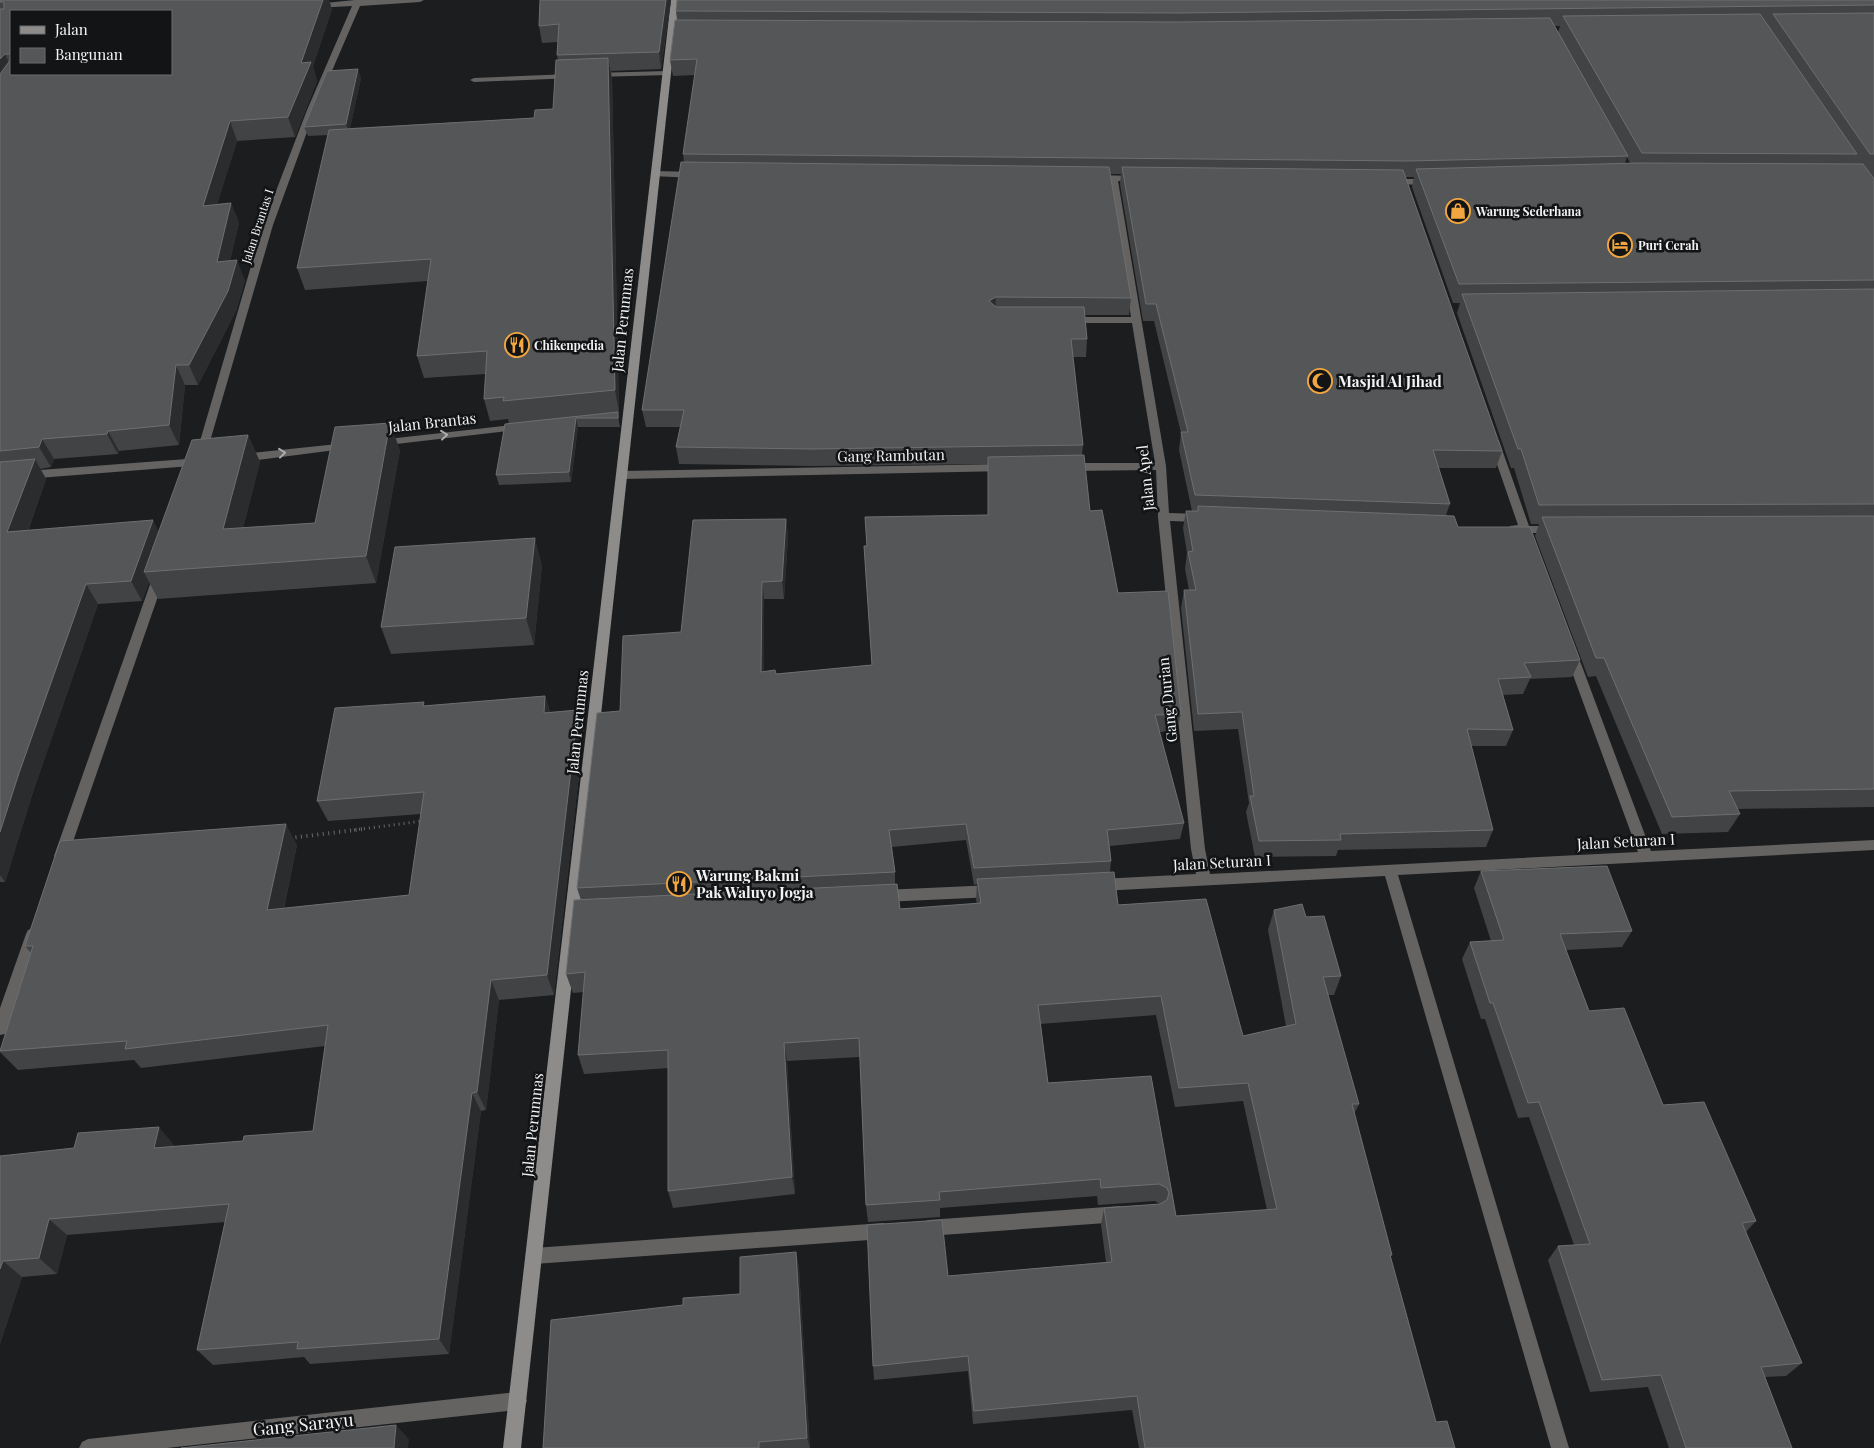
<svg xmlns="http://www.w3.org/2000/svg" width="1874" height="1448" font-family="'Playfair Display',serif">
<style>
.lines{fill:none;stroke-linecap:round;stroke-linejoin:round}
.path-far1{stroke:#696b6c;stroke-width:3;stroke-dasharray:1 4;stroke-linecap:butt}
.path{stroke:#696b6c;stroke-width:4;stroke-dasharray:1 4.5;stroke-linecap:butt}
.lane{fill:#646362;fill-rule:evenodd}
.street{fill:#646362;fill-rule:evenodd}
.secondary{fill:#8d8c8a;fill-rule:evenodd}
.wall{fill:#414345;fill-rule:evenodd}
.shaded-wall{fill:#2a2c2e}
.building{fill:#545658;stroke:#6d6f70;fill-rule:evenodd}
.oneway{stroke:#aaabab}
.labels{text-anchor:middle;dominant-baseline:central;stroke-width:5;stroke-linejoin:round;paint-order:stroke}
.far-poi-label{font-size:12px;font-weight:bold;fill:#f1f3f4;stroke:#121416;text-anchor:start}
.far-street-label{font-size:12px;fill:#f1f3f4;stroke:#121416}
.street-label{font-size:15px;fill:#f1f3f4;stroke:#121416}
.poi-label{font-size:15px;font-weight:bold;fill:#f1f3f4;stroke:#121416;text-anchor:start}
.near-street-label{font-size:18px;fill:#f1f3f4;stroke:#121416}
</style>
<rect width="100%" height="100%" fill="#1b1d1f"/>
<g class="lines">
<path class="path-far1" d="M 354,830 L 423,821"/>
<path class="path" d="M 290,838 L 363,829"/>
<g class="lane">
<path d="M 666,71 L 670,73 L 669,75 L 594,77 L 590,75 L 594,73 Z"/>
<path d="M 571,74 L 575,76 L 574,78 L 474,82 L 470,80 L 474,78 Z"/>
</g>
<g class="street">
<path d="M 355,0 L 424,0 L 420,2 L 360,6 L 315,110 L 273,225 L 206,455 L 201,459 L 197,457 L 196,455 L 263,225 L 307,110 L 352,6 L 315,8 L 311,6 L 315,4 Z"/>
<path d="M 655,171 L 695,172 L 699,175 L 695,178 L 652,176 L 652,172 Z"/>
<path d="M 1095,175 L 1138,176 L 1142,179 L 1138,182 L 1118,181 L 1166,466 L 1169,513 L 1201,514 L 1207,518 L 1201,522 L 1170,521 L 1205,849 L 1210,874 L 1638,852 L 1565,653 L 1571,649 L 1577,653 L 1651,851 L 1874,840 L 1874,850 L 1398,875 L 1569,1448 L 1551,1448 L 1385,876 L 1100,891 L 1095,889 L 1093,885 L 1095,881 L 1100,879 L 1196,874 L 1191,849 L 1158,517 L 1156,470 L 1068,471 L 1063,467 L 1068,463 L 1155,463 L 1132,323 L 1070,323 L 1065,320 L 1070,317 L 1131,317 L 1109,181 L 1092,180 L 1092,176 Z"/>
<path d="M 1390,179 L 1430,179 L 1434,182 L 1430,185 L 1387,184 L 1387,180 Z"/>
<path d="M 521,424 L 525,425 L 525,429 L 379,446 L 374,443 L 379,440 Z"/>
<path d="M 1494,438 L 1499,441 L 1529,526 L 1554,526 L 1558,527 L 1560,530 L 1558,533 L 1532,533 L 1531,539 L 1523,539 L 1520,533 L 1510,532 L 1508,529 L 1510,526 L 1518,525 L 1489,441 Z"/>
<path d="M 347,443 L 352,446 L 351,448 L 242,462 L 237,458 L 242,454 Z"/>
<path d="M 200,458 L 204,459 L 205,462 L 204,465 L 0,481 L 0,473 Z"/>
<path d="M 1003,464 L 1008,468 L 1007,471 L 622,479 L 617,475 L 622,471 Z"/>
<path d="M 159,572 L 165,576 L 68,856 L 66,860 L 61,861 L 56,860 L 54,856 L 153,576 Z"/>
<path d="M 993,885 L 998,887 L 1000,891 L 998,895 L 993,897 L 883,902 L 878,900 L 876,896 L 878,892 L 883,890 Z"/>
<path d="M 33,928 L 38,930 L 40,934 L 7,1029 L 5,1034 L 0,1035 L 0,1008 L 26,934 L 28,930 Z"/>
<path d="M 1120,1206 L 1126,1209 L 1128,1214 L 1126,1219 L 1120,1222 L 928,1236 L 922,1233 L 920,1228 L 922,1223 L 928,1220 Z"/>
<path d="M 883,1223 L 889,1226 L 891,1231 L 889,1236 L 883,1239 L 534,1264 L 528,1262 L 526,1256 L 528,1250 L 534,1248 Z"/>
<path d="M 518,1392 L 524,1395 L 527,1401 L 524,1407 L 518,1410 L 167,1448 L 79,1448 L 82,1442 L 88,1439 Z"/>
</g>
<path class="secondary" d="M 671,0 L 679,0 L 521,1448 L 503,1448 Z"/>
</g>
<g class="wall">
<path d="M 0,0 L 329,0 L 332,9 L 313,66 L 317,81 L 295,137 L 237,141 L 217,204 L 231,203 L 239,223 L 230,260 L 245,280 L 236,311 L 198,385 L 185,385 L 179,445 L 119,451 L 118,454 L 54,459 L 51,467 L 40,469 L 46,479 L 28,531 L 159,531 L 248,435 L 260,462 L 243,528 L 315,523 L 400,450 L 376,583 L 158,599 L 149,582 L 142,601 L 98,604 L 33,792 L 5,882 L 0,882 ZM 11,11 L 171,11 L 11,74 Z"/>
<path d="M 671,0 L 661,69 L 611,71 L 612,79 L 619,412 L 509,424 L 508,419 L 490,421 L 484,399 L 486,374 L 424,378 L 417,356 L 428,281 L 305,290 L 297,268 L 328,135 L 308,136 L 304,127 L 361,78 L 350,128 L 534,118 L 553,109 L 558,60 L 557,55 L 558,42 L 542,43 L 539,26 Z"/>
<path d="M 1874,0 L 1874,807 L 1737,809 L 1740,814 L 1728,832 L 1662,834 L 1596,676 L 1588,677 L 1535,536 L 1539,524 L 1531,524 L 1514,468 L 1511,468 L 1457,313 L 1460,303 L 1453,303 L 1412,187 L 1414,177 L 1405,177 L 1502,451 L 1496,468 L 1439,468 L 1450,504 L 1446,515 L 1580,660 L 1572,677 L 1530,679 L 1523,694 L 1503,695 L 1513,730 L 1506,746 L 1471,746 L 1493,830 L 1486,847 L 1338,850 L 1336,856 L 1255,857 L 1246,812 L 1249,803 L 1238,729 L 1194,731 L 1181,608 L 1184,590 L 1189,590 L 1185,569 L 1187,553 L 1183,528 L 1186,511 L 1192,511 L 1179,450 L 1181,433 L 1154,321 L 1143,321 L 1120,184 L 1121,174 L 1110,174 L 1131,298 L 1129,315 L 1085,315 L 1087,339 L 1086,357 L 1073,357 L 1083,445 L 1082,455 L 1090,511 L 1118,593 L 1181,714 L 1177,731 L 1159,732 L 1184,823 L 1180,839 L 1110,846 L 1111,861 L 1110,872 L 1118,905 L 1243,1036 L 1286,1026 L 1268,930 L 1274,910 L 1306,917 L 1341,976 L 1334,995 L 1328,995 L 1359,1104 L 1354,1114 L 1392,1255 L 1390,1257 L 1436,1422 L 1455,1448 L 1139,1448 L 1132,1410 L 973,1424 L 968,1371 L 874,1380 L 873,1366 L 948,1276 L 1106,1262 L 1101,1225 L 1104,1208 L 1160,1204 L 1155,1201 L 1098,1205 L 1097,1196 L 940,1208 L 940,1217 L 868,1222 L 866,1205 L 860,1057 L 787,1061 L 795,1194 L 673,1208 L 668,1191 L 668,1068 L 584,1074 L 578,1055 L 584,992 L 573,993 L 566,974 L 581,900 L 577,888 L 620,711 L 681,632 L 786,519 L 788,536 L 784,599 L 764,599 L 764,672 L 776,674 L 872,665 L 865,564 L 867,546 L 988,515 L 988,464 L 813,466 L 679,464 L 676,447 L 680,427 L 646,427 L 642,410 L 684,162 L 683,154 L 695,75 L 673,76 L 670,60 L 677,20 L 676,11 ZM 1554,26 L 1560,26 L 1558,32 ZM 1627,157 L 1630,163 L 1625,163 ZM 966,840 L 974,885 L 977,884 L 976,900 L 977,904 L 900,909 L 895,884 L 895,872 L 892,847 ZM 1156,1015 L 1175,1107 L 1243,1101 L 1267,1210 L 1176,1216 L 1151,1076 L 1048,1083 L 1040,1024 Z"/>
<path d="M 618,412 L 619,422 L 620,427 L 578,427 L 571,482 L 499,485 L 496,475 L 505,424 Z"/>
<path d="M 542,565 L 534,645 L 391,654 L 381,627 Z"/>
<path d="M 545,696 L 550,712 L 578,710 L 584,731 L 554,995 L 499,1000 L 486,1110 L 481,1111 L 449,1354 L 310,1364 L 304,1357 L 213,1365 L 197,1350 L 225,1222 L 67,1235 L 57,1274 L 22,1277 L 0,1344 L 0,1156 L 174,1145 L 174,1147 L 243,1141 L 313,1131 L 325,1046 L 141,1068 L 134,1060 L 18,1070 L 0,1052 L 31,953 L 25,946 L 297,845 L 284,908 L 409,895 L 421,814 L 328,821 L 317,801 L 425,706 Z"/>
<path d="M 1481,871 L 1632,931 L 1622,947 L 1566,950 L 1589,1011 L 1663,1105 L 1756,1221 L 1746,1232 L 1802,1363 L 1786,1376 L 1765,1377 L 1792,1448 L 1669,1448 L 1648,1387 L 1590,1392 L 1548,1260 L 1558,1246 L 1574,1245 L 1529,1117 L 1518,1118 L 1485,1019 L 1481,1019 L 1462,959 L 1470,942 L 1491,941 L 1474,888 Z"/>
<path d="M 796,1252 L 799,1269 L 810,1448 L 543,1448 L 683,1305 L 740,1294 Z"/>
</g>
<g class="shaded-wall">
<path d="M 323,0 L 329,0 L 332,9 L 313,66 L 317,81 L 295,137 L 288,117 L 301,63 Z"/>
<path d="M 666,0 L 671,0 L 661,69 L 659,52 Z"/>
<path d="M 5,54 L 11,68 L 0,89 L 0,59 Z"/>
<path d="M 608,58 L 612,79 L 619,412 L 615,390 Z"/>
<path d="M 358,69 L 361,78 L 349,133 L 346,124 Z"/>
<path d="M 230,121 L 237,141 L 211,225 L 203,206 Z"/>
<path d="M 231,203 L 239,223 L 225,282 L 217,262 Z"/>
<path d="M 237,260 L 245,280 L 236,311 L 198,385 L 189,365 Z"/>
<path d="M 996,297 L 995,314 L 989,301 Z"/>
<path d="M 176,365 L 185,385 L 179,445 L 169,425 Z"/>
<path d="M 576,418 L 578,427 L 571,482 L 569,472 Z"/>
<path d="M 390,423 L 400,450 L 376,583 L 366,556 Z"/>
<path d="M 108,431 L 119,451 L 118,454 L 107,434 Z"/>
<path d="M 248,435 L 260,462 L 236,556 L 223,529 Z"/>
<path d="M 42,439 L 54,459 L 51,467 L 39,447 Z"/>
<path d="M 35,459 L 46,479 L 20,553 L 7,532 Z"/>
<path d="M 786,519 L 788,536 L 784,599 L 782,581 Z"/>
<path d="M 153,520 L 164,541 L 144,572 L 149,582 L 142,601 L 131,581 Z"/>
<path d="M 535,538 L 542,565 L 534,645 L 526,618 Z"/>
<path d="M 762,582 L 764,599 L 764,689 L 761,672 Z"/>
<path d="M 86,584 L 98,604 L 33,792 L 5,882 L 0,875 L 0,832 L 19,773 Z"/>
<path d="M 545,696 L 551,717 L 544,713 Z"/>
<path d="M 578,710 L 584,731 L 554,995 L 547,975 Z"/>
<path d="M 286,824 L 297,845 L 279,930 L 267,910 Z"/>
<path d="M 491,980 L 499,1000 L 486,1110 L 477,1092 Z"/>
<path d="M 784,1043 L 787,1061 L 795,1194 L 792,1177 Z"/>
<path d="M 472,1093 L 481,1111 L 449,1354 L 439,1339 Z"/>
<path d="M 159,1127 L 174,1145 L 169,1166 L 154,1148 Z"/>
<path d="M 49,1219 L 67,1235 L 57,1274 L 39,1258 Z"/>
<path d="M 796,1252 L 799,1269 L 810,1448 L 807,1438 Z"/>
<path d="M 3,1261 L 22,1277 L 0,1344 L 0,1269 Z"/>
<path d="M 396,1425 L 409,1439 L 408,1448 L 394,1448 Z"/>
</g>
<g class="building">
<path d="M 0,0 L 323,0 L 301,63 L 311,62 L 288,117 L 230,121 L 203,206 L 231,203 L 217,262 L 237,260 L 228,291 L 189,365 L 176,365 L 169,425 L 108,431 L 107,434 L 42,439 L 39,447 L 0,451 L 0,74 L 11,59 L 11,74 L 171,74 L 171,11 L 11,11 L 11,54 L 5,54 L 0,59 L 0,9 L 4,9 L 4,2 L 0,2 Z"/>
<path d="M 540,0 L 666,0 L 659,52 L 557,55 L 559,24 L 539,26 Z"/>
<path d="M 677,0 L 1874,0 L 1874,5 L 1179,13 L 676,11 Z"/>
<path d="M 1874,13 L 1874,154 L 1870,154 L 1773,14 Z"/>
<path d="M 1760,14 L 1857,154 L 1642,153 L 1563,16 Z"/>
<path d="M 1550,18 L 1628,156 L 1408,161 L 683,154 L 697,59 L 670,60 L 675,20 L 1179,22 Z"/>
<path d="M 608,58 L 615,390 L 503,401 L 504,397 L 484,399 L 487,351 L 417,356 L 431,259 L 297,268 L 329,130 L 534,118 L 535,110 L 553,109 L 556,60 Z"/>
<path d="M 358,69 L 346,124 L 304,127 L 327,71 Z"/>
<path d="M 681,162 L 1109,167 L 1131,298 L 996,297 L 989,301 L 996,307 L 1084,307 L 1087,339 L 1071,339 L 1083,445 L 811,449 L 676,447 L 684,410 L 642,410 Z"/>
<path d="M 1638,163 L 1863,164 L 1874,179 L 1874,280 L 1459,284 L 1416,169 Z"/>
<path d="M 1122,167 L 1403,170 L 1502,451 L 1433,450 L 1450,504 L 1195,495 L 1181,432 L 1188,432 L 1156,304 L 1146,304 Z"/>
<path d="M 1874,289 L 1874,504 L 1539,505 L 1521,449 L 1518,449 L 1462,294 Z"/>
<path d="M 618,412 L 618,418 L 576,418 L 569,472 L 496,475 L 505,424 Z"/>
<path d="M 390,423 L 366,556 L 144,572 L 192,440 L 248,435 L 223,529 L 315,523 L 335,427 Z"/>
<path d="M 1084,455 L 1090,511 L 1102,510 L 1118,593 L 1168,591 L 1181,714 L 1155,715 L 1184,823 L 1107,830 L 1111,861 L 974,868 L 966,824 L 889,830 L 895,872 L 577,888 L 597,713 L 620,711 L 623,636 L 681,632 L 693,520 L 786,519 L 782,581 L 762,582 L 761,672 L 775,670 L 776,674 L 872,665 L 864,546 L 867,546 L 865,517 L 988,515 L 988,457 Z"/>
<path d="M 35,459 L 7,532 L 153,520 L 131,581 L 86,584 L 19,773 L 0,832 L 0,462 Z"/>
<path d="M 1198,506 L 1454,516 L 1458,527 L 1530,527 L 1580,660 L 1524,663 L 1531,677 L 1498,679 L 1513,730 L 1467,729 L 1493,830 L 1340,834 L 1341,840 L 1259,841 L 1250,796 L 1254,796 L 1242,712 L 1198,714 L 1184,590 L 1196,590 L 1188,552 L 1193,551 L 1186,511 L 1198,511 Z"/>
<path d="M 1874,516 L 1874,789 L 1729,791 L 1740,814 L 1672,817 L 1604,658 L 1596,658 L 1542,517 Z"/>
<path d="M 535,538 L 526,618 L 381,627 L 395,547 Z"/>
<path d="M 545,696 L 544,713 L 578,710 L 547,975 L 491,980 L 477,1092 L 472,1093 L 439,1339 L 297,1349 L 298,1342 L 197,1350 L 229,1204 L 49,1219 L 39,1258 L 3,1261 L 0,1269 L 0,1156 L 74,1148 L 78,1133 L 159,1127 L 154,1148 L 243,1141 L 244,1136 L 313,1131 L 328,1025 L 125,1049 L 127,1041 L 0,1051 L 33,946 L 25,946 L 60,841 L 286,824 L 267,910 L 409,895 L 424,792 L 317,801 L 335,708 L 424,702 L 423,706 Z"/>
<path d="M 1607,866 L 1632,931 L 1560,934 L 1589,1011 L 1624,1008 L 1663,1105 L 1704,1102 L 1756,1221 L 1742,1223 L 1802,1363 L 1761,1367 L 1792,1448 L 1686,1448 L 1661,1375 L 1602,1380 L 1558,1246 L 1590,1244 L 1539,1102 L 1528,1103 L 1493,1003 L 1490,1003 L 1470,942 L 1504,940 L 1481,871 Z"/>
<path d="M 1114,872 L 1118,905 L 1206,899 L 1243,1036 L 1296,1024 L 1274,910 L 1302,904 L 1306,917 L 1324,916 L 1341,976 L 1323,977 L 1359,1104 L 1352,1104 L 1392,1255 L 1390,1255 L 1436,1422 L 1447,1421 L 1455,1448 L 1145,1448 L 1137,1396 L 974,1411 L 968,1356 L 873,1366 L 867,1225 L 942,1220 L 948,1276 L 1112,1262 L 1104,1208 L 1160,1204 L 1167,1200 L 1169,1193 L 1167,1188 L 1159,1184 L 1101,1188 L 1100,1179 L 939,1192 L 940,1200 L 866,1205 L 859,1038 L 784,1043 L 792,1177 L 668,1191 L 668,1050 L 578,1055 L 585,972 L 566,974 L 574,900 L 897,884 L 900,909 L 981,903 L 977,879 ZM 1161,996 L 1179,1088 L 1248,1083 L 1277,1209 L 1176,1216 L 1151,1076 L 1048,1083 L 1038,1005 Z"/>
<path d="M 796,1252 L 807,1438 L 759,1442 L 759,1448 L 543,1448 L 551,1320 L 683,1305 L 683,1298 L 740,1294 L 740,1257 Z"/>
<path d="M 396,1425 L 394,1448 L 181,1448 Z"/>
</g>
<defs><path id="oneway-chevron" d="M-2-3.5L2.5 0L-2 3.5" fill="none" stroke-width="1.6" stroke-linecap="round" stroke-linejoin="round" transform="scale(1.25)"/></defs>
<g class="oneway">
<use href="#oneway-chevron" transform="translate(444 435) rotate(-6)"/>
<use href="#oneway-chevron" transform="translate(282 453) rotate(-6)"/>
</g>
<defs>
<symbol id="shop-ring" viewBox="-11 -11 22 22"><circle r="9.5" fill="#121416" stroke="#f1a640" stroke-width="1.5"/><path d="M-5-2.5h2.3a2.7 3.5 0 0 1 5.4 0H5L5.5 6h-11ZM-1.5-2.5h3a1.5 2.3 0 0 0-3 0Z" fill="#f1a640"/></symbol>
<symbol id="hotel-ring" viewBox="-11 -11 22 22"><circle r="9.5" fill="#121416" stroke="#f1a640" stroke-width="1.5"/><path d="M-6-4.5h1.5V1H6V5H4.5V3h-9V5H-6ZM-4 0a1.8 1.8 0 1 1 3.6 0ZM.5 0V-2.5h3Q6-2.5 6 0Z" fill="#f1a640"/></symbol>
<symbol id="restaurant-ring" viewBox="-11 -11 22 22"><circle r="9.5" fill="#121416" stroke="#f1a640" stroke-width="1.5"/><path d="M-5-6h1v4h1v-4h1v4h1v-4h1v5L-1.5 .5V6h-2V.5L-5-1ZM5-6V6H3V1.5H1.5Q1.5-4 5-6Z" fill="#f1a640"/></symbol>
<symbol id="mosque-ring" viewBox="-11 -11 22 22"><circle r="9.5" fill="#121416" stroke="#f1a640" stroke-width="1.5"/><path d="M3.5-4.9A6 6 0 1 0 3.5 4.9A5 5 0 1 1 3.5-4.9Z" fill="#f1a640"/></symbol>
</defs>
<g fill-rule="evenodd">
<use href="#shop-ring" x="1444" y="197" width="28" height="28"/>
<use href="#hotel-ring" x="1606" y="231" width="28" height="28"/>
<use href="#restaurant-ring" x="503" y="331" width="28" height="28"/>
<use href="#mosque-ring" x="1306" y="367" width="28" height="28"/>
<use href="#restaurant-ring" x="665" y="870" width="28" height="28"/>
</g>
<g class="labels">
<g class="far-poi-label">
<text x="1476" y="211">Warung Sederhana</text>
<text x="1638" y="245">Puri Cerah</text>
<text x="534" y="345">Chikenpedia</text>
</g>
<g class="far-street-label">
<text transform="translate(257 226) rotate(-72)">Jalan Brantas I</text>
</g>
<g class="street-label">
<text transform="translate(622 320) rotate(-84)">Jalan Perumnas</text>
<text transform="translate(432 422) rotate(-6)">Jalan Brantas</text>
<text transform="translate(891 455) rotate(-1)">Gang Rambutan</text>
<text transform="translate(1145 478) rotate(-96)">Jalan Apel</text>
<text transform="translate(1167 700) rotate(-96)">Gang Durian</text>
<text transform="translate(577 722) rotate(-84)">Jalan Perumnas</text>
<text transform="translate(1626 841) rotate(-3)">Jalan Seturan I</text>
<text transform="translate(1222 862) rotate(-3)">Jalan Seturan I</text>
<text transform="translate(532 1125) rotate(-84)">Jalan Perumnas</text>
</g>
<g class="poi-label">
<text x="1338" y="381">Masjid Al Jihad</text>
<text x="696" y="875">Warung Bakmi<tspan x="696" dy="17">Pak Waluyo Jogja</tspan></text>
</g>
<g class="near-street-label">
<text transform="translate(303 1424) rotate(-6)">Gang Sarayu</text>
</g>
</g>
<rect x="10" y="10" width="162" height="65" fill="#121416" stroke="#6b6d6f"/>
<rect x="20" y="26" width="25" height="8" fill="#8d8c8a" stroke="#6b6d6f"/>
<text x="55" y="35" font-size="15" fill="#f1f3f4">Jalan</text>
<rect x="20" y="48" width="25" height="15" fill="#545658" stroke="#6b6d6f"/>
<text x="55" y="60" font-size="15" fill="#f1f3f4">Bangunan</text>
</svg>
